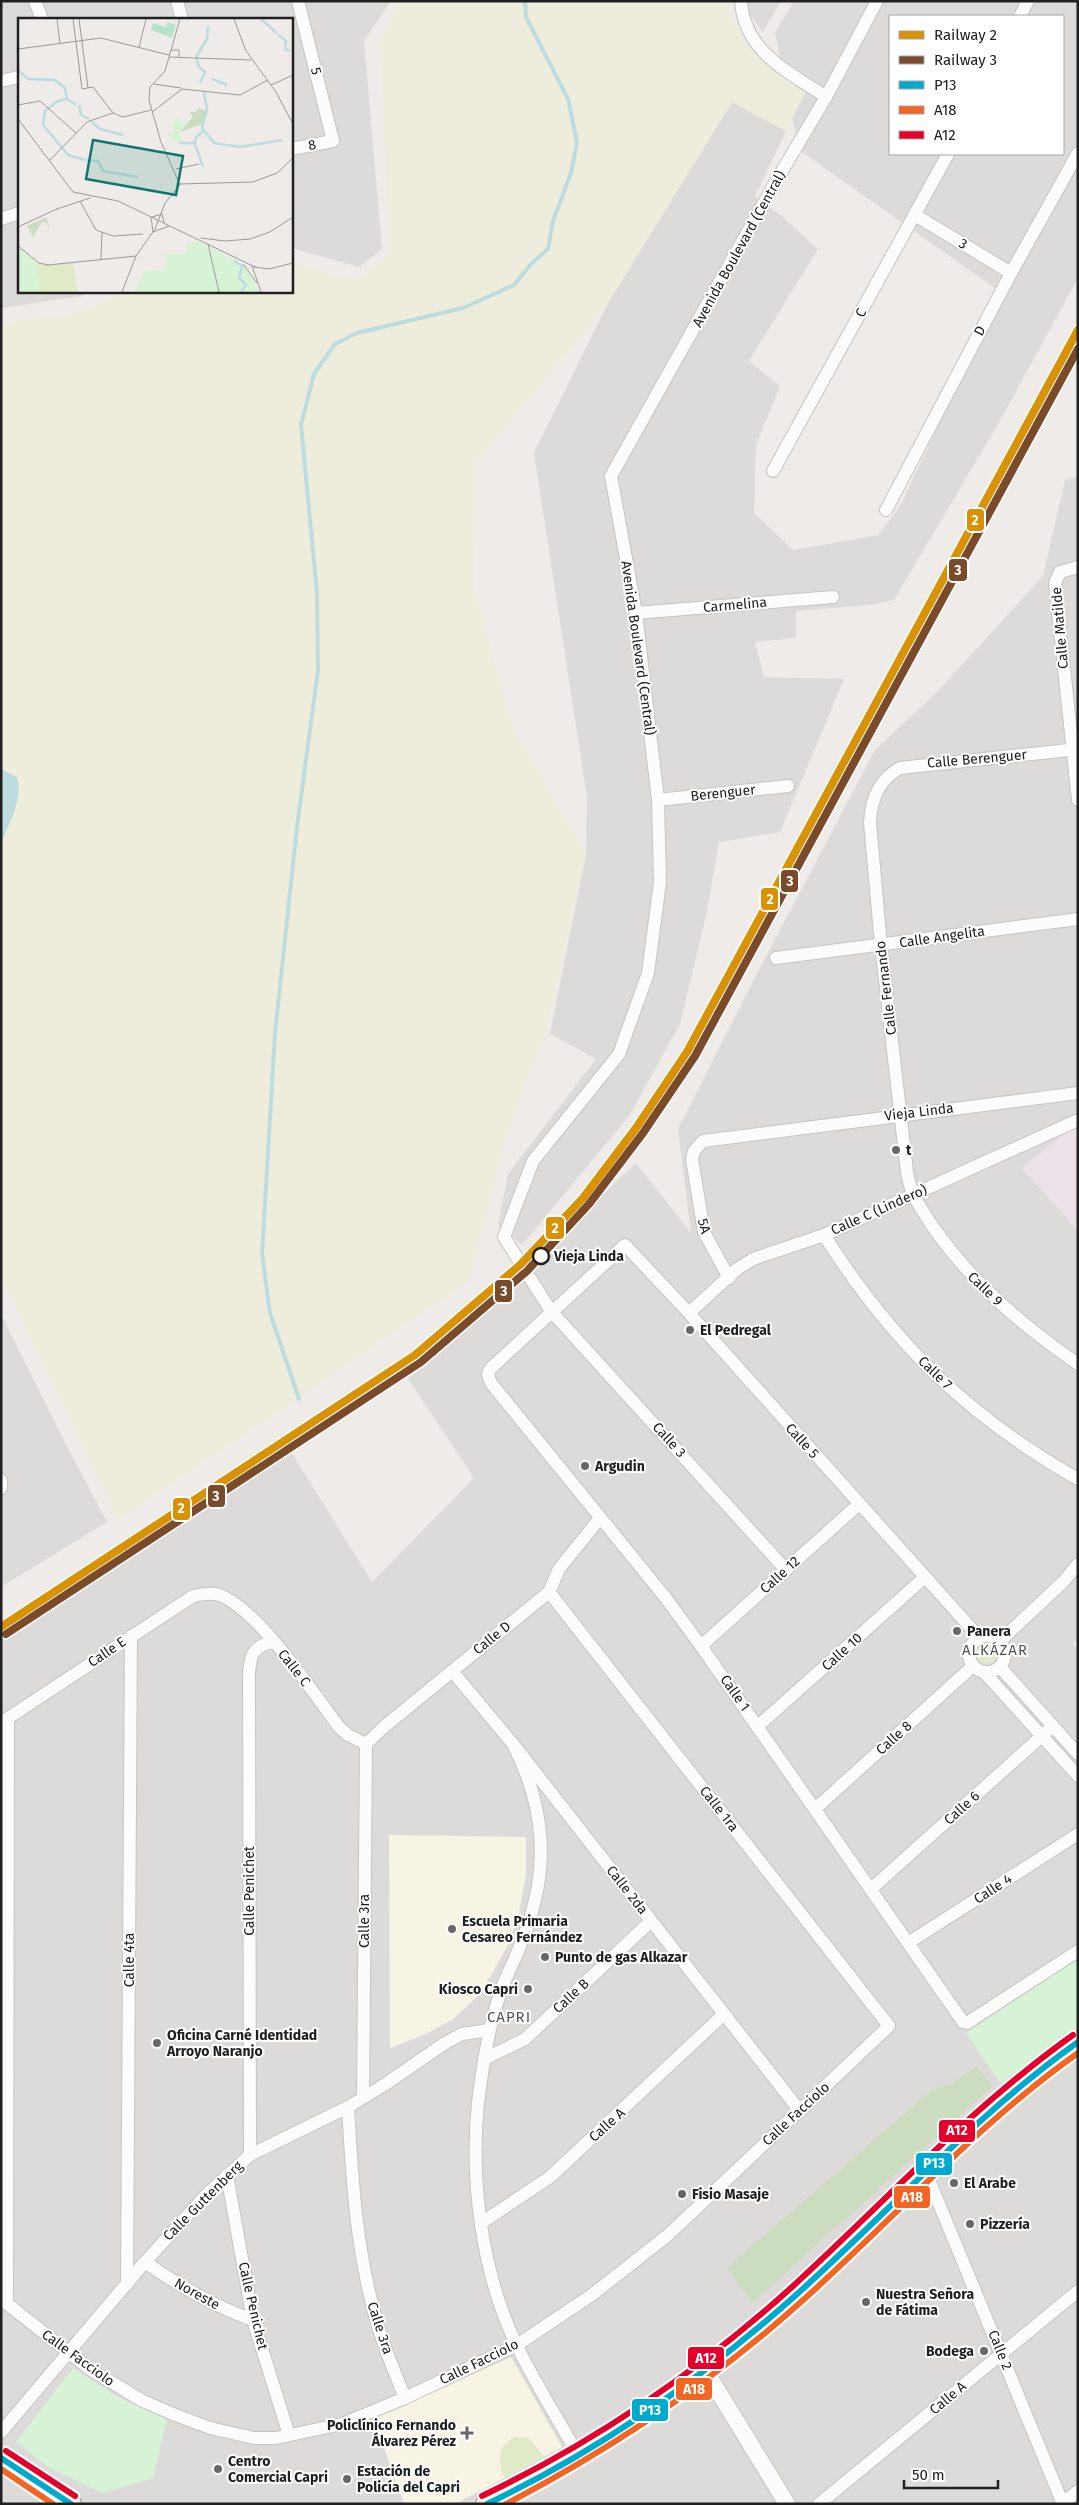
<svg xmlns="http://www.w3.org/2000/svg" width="1079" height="2505" font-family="'Fira Sans',sans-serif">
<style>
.residential{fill:#dddbda;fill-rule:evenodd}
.industrial{fill:#ebe1e8}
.education{fill:#f7f4e4}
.farmland{fill:#eeeddc}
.grass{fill:#deeac8}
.forest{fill:#ccdcbe}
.park{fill:#d7f3d5}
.water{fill:#bddce0}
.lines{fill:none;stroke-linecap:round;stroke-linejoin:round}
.stream{stroke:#bddce0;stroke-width:4}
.minor-casing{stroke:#c5c4c3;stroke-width:14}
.tertiary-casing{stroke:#c5c4c3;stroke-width:18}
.primary-casing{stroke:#a49784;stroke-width:22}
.minor{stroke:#fcfcfc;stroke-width:12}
.tertiary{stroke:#fcfcfc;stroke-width:16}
.primary{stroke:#f1ebe5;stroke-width:20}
.bus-1-casing{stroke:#fff;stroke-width:10}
.bus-2-casing{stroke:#fff;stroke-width:10}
.bus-3-casing{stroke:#fff;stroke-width:10}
.bus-1{stroke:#00a9ce;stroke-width:6}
.bus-2{stroke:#f26522;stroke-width:6}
.bus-3{stroke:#e4002b;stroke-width:6}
.rail-1-casing{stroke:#fff;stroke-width:11}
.rail-2-casing{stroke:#fff;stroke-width:11}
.rail-1{stroke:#d79205;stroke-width:8}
.rail-2{stroke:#7a4b2a;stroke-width:8}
.poi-dot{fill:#686766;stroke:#fff;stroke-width:2}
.stop-dot{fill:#fff;stroke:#202020;stroke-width:2.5}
.labels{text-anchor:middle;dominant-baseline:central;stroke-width:4;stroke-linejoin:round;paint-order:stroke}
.street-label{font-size:14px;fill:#202020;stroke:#fff}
.poi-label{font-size:14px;font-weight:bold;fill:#202020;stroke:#fff;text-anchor:start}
.stop-label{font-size:14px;font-weight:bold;fill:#202020;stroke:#fff;text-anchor:start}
.neighbourhood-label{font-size:15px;letter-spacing:1px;fill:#535353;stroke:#fff}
.inset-river{fill:none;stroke:#bddce0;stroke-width:2.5}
.inset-road{fill:none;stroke:#9c9a98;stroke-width:1}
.view{fill:#0f766e;fill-opacity:0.15;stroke:#0f766e;stroke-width:2.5}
.inset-edge{fill:none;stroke:#202020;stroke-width:2.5}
.line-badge{stroke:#fff;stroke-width:2}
.badge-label{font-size:14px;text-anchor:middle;font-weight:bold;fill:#fff}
</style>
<rect width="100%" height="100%" fill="#eeebe8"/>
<g class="residential">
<path d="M 1,1 L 391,1 L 364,41 L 382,249 L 359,267 L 291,248 L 291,19 L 19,19 L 19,291 L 91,291 L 83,296 L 1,308 Z"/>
<path d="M 740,1 L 781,1 L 763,32 Z"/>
<path d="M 794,1 L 1078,1 L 1078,278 L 997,426 L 894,600 L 870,605 L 796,611 L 796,638 L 755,642 L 764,677 L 844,679 L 780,832 L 719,842 L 707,911 L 680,1024 L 629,1116 L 522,1245 L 498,1225 L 508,1174 L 596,1059 L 550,1034 L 586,854 L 587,797 L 534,453 L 608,303 L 732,102 L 786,131 L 755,197 L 783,217 L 818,249 L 749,361 L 780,386 L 756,445 L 754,513 L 793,550 L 878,535 L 900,506 L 953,394 L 1006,296 L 799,150 L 775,33 ZM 890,16 L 1063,16 L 1063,154 L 890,154 Z"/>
<path d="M 1078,477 L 1078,1123 L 1022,1168 L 1078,1231 L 1078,1639 L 1072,1643 L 1078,1649 L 1078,2504 L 1,2504 L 1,1636 L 146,1539 L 214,1490 L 285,1442 L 372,1582 L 474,1478 L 408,1379 L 636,1163 L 691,1233 L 678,1129 L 751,985 L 875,750 L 939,690 L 1043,576 L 1065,480 Z"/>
<path d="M 1,1314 L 63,1439 L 107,1522 L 1,1587 Z"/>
</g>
<path class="industrial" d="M 1078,1123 L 1078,1231 L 1022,1168 Z"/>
<g class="education">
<path d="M 389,1835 L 526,1837 L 526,1875 L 519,1912 L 508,1945 L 490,1977 L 475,1999 L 453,2019 L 426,2034 L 390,2048 Z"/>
<path d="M 511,2357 L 562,2447 L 455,2504 L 404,2504 L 374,2419 Z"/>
</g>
<path class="farmland" d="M 400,1 L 723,1 L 746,48 L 805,93 L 786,131 L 732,102 L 608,303 L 477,461 L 473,586 L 514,731 L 586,854 L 545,1034 L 506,1135 L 469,1281 L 118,1520 L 1,1276 L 1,324 L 87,311 L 120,291 L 291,291 L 291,262 L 357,281 L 389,255 L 381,42 Z"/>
<g class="grass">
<circle cx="987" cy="1653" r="11"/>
<path d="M 514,2437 L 528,2438 L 545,2457 L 504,2478 C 498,2460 496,2448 514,2437 Z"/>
</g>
<path class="forest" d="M 977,2066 L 993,2086 L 752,2303 L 727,2268 L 933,2089 L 951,2084 Z"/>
<g class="park">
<path d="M 1078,1959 L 1078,2028 L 1000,2083 L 966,2033 Z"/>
<path d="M 73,2368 L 121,2399 L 167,2419 L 153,2478 L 103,2493 L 50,2468 L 16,2442 Z"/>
</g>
<path class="water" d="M 1,769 L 17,777 C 23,800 10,822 1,843 Z"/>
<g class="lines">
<path class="stream" d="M 299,1399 L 270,1313 L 262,1254 L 275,1033 L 297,827 L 318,670 L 317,593 L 301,425 L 314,374 L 335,344 L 357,333 L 463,308 L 514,285 L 531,264 L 548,249 L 553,221 L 571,173 L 577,143 L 568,99 L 526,17 L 525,1"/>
<defs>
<g id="minor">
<path d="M 35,1 L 42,19"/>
<path d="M 177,1 L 182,19"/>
<path d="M 741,1 C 744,52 789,72 826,97"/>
<path d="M 1020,16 L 1028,1"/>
<path d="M 1,81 L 19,77"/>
<path d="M 291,149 L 333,141 L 298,1"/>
<path d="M 915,215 L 1011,273"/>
<path d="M 1,219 L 19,213"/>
<path d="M 773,471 L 948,154"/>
<path d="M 886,510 L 1011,273 L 1078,153"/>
<path d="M 1078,567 L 1060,572 L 1055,583 L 1078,800"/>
<path d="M 636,613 L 833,597"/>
<path d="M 1078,749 L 900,768 C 878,780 871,800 870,823 L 881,945 L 907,1172 C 910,1193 920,1207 931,1224 C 970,1281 1021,1325 1078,1364"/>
<path d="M 658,800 L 788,786"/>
<path d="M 776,958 L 1078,919"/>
<path d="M 824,1235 C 891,1341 968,1417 1078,1479"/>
<path d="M 729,1278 L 704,1232 L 692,1159 L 694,1151 L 703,1141 L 1078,1093"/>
<path d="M 689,1313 L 737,1269 L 753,1259 L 824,1235 L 1078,1120"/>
<path d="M 1,1480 L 1,1488"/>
<path d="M 786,1570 L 551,1311 L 504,1237 L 533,1161 L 619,1054 L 648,973 L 660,882 L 658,800 L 636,613 L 611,476 L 779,176 L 826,97 L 877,1"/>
<circle cx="987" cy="1654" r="18"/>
<path d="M 979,1637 L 689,1313 L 625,1245 L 490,1369 L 488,1375 L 491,1383 L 665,1597 L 701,1646 L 963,2022 L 967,2023 L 1078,1951"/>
<path d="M 1000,1641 L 1063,1582 L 1078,1564"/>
<path d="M 701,1646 L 859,1504"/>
<path d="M 1000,1667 L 1078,1754"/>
<path d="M 452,1671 L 513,1744 L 800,2111"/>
<path d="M 984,1672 L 1078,1776"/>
<path d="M 2,1722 L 193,1596 C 201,1594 208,1593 216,1594 C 254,1603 315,1695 339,1727 L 348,1735 L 366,1744"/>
<path d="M 758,1726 L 925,1577"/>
<path d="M 366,1744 L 385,1726 L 549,1592 L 559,1569 L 600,1518"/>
<path d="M 513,1744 C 545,1807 550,1867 525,1933 C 519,1951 510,1968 503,1985 C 489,2023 483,2063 478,2103 C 470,2182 482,2274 517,2346 C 535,2383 558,2419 578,2455"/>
<path d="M 815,1809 L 973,1666"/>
<path d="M 871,1889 L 1053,1726"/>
<path d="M 908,1943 L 1078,1834"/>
<path d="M 484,2059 L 525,2039 L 651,1921"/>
<path d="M 363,2097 L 366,1744"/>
<path d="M 348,2107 C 352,2178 356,2249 376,2319 C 383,2346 395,2372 405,2398"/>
<path d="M 250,2155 L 249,1674 C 250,1655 253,1646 273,1642"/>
<path d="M 925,2170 L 1063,2504"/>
<path d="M 227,2175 L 253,2320 L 289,2435"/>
<path d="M 481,2223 L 550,2177 L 724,2014"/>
<path d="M 145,2262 C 179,2286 213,2306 253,2320"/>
<path d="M 127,2284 L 131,1636"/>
<path d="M 1,2299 L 91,2370 L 143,2401 L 173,2414 L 210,2428 L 254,2438 L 276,2438 L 342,2424 L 405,2398 L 517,2345 L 593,2294 L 668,2235 L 889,2026 L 549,1592"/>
<path d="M 7,2303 L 8,1718"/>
<path d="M 1,2432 L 145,2262 L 205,2196 L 250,2155 L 348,2107 L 387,2083 L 445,2043 L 462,2034 L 489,2030"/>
<path d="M 819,2504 L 1078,2291"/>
<path d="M 1062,2504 L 1078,2491"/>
</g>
<path id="tertiary" d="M 705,2370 L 787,2504"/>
<g id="primary">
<path d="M 1,2458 L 53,2494 L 71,2504"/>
<path d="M 486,2504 C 510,2493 533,2479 556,2466 C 596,2444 635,2421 673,2395 C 716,2365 757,2329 796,2295 C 891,2211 972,2112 1078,2042"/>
</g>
</defs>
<use href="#minor" class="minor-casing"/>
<use href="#tertiary" class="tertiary-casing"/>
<use href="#primary" class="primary-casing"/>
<use href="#minor" class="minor"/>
<use href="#tertiary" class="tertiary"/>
<use href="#primary" class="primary"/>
<defs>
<g id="bus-1">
<path d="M 1,2458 L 71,2504"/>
<path d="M 487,2504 C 600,2450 703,2378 796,2295 C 891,2210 974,2116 1078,2042"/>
</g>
<g id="bus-2">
<path d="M 1,2469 L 53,2504"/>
<path d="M 506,2504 C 615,2447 711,2383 802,2301 C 895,2218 976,2125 1078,2053"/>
</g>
<g id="bus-3">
<path d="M 6,2451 L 75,2496"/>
<path d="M 482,2496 C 595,2442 699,2371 792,2287 C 885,2202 969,2109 1073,2035"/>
</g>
</defs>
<use href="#bus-1" class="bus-1-casing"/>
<use href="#bus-2" class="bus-2-casing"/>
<use href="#bus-3" class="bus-3-casing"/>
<use href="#bus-1" class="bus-1"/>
<use href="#bus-2" class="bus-2"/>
<use href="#bus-3" class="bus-3"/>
<defs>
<path id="rail-1" d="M 1,1627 L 415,1355 L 521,1264 L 583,1198 L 636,1128 L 687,1052 L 1078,330"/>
<path id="rail-2" d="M 6,1634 L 421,1362 L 527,1271 L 589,1204 L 643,1133 L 695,1056 L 1078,349"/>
</defs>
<use href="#rail-1" class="rail-1-casing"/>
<use href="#rail-2" class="rail-2-casing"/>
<use href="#rail-1" class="rail-1"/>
<use href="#rail-2" class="rail-2"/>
</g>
<g class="poi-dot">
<circle cx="896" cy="1150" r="5"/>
<circle cx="690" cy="1330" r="5"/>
<circle cx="585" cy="1466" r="5"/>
<circle cx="957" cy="1631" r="5"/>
<circle cx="452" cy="1929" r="5"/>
<circle cx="545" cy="1957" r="5"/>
<circle cx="528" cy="1989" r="5"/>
<circle cx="157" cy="2043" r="5"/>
<circle cx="954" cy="2183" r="5"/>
<circle cx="682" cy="2194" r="5"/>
<circle cx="970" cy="2224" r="5"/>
<circle cx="866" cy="2302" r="5"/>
<circle cx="984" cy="2351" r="5"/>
<path d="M464.5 2425.5h5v5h5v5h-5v5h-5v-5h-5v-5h5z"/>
<circle cx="218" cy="2469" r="5"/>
<circle cx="347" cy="2479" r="5"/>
</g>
<circle class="stop-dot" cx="541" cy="1256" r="8"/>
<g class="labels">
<g class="street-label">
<text transform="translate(316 71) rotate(76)">5</text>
<text transform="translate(312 145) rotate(-12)">8</text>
<text transform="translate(963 244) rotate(31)">3</text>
<text transform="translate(739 249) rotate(-61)">Avenida Boulevard (Central)</text>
<text transform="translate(861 313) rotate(-61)">C</text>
<text transform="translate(980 331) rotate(-62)">D</text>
<text transform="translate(735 605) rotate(-5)">Carmelina</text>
<text transform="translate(1060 628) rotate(-95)">Calle Matilde</text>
<text transform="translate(638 648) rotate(82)">Avenida Boulevard (Central)</text>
<text transform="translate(977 759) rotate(-5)">Calle Berenguer</text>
<text transform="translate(723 793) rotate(-6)">Berenguer</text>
<text transform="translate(942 937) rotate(-8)">Calle Angelita</text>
<text transform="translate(886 988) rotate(-97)">Calle Fernando</text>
<text transform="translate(919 1112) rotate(-7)">Vieja Linda</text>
<text transform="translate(879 1210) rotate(-24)">Calle C (Lindero)</text>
<text transform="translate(704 1226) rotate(75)">5A</text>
<text transform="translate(985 1289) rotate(44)">Calle 9</text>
<text transform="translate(935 1373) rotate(44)">Calle 7</text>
<text transform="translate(669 1440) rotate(48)">Calle 3</text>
<text transform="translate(802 1441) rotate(48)">Calle 5</text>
<text transform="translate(780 1575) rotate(-42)">Calle 12</text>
<text transform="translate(492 1638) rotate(-39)">Calle D</text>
<text transform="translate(107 1652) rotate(-34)">Calle E</text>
<text transform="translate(842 1652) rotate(-42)">Calle 10</text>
<text transform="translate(294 1668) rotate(52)">Calle C</text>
<text transform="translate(735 1693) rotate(55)">Calle 1</text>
<text transform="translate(894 1738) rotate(-42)">Calle 8</text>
<text transform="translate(962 1808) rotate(-42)">Calle 6</text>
<text transform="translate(719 1809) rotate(52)">Calle 1ra</text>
<text transform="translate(993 1889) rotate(-33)">Calle 4</text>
<text transform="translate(627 1890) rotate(52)">Calle 2da</text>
<text transform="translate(249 1891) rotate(-90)">Calle Penichet</text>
<text transform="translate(364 1921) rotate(-90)">Calle 3ra</text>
<text transform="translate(129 1960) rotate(-90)">Calle 4ta</text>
<text transform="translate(571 1996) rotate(-43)">Calle B</text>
<text transform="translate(796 2114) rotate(-43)">Calle Facciolo</text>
<text transform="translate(607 2125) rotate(-42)">Calle A</text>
<text transform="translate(203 2201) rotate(-45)">Calle Guttenberg</text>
<text transform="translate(197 2294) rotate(29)">Noreste</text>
<text transform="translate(253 2306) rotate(77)">Calle Penichet</text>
<text transform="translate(380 2328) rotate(72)">Calle 3ra</text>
<text transform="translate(1000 2350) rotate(68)">Calle 2</text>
<text transform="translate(78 2358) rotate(36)">Calle Facciolo</text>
<text transform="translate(479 2362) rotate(-26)">Calle Facciolo</text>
<text transform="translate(948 2398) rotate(-40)">Calle A</text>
</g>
<g class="poi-label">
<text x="906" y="1150">t</text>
<text x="700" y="1330">El Pedregal</text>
<text x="595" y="1466">Argudin</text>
<text x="967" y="1631">Panera</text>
<text x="462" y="1921">Escuela Primaria<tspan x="462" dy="16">Cesareo Fernández</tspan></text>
<text x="555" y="1957">Punto de gas Alkazar</text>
<text x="518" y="1989" text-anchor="end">Kiosco Capri</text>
<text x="167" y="2035">Oficina Carné Identidad<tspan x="167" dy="16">Arroyo Naranjo</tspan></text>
<text x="964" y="2183">El Arabe</text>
<text x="692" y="2194">Fisio Masaje</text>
<text x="980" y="2224">Pizzería</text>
<text x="876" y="2294">Nuestra Señora<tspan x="876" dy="16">de Fátima</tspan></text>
<text x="974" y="2351" text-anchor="end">Bodega</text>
<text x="456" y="2425" text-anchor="end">Policlínico Fernando<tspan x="456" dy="16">Álvarez Pérez</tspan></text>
<text x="228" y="2461">Centro<tspan x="228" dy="16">Comercial Capri</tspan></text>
<text x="357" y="2471">Estación de<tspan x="357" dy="16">Policía del Capri</tspan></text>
</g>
<g class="stop-label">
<text x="554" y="1256">Vieja Linda</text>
</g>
<g class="neighbourhood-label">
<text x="995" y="1650">ALKÁZAR</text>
<text x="509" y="2017">CAPRI</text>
</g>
</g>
<g transform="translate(18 18)">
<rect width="275" height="275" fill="#eeebe8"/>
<path d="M 17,244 L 24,247 L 55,245 L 59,274 L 23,274 Z" fill="#deeac8"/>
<path d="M 181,90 L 188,93 L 184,106 L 162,114 L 175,99 L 172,94 L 166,94 L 178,94 ZM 28,199 L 32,211 L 29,205 L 24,204 L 15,219 L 9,208 Z" fill="#ccdcbe"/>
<path d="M 164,99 L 161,104 L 167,103 L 168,107 L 161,113 L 164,121 L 159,125 L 149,116 L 155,115 L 154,104 ZM 180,223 L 224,246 L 234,258 L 241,274 L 116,274 L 127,253 L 147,252 L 148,236 L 169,236 L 169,226 ZM 0,230 L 17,243 L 23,274 L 0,274 Z" fill="#d7f3d5"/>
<path d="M 149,4 L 158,7 L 154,20 L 133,12 L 135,5 L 148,9 Z" fill="#b5e4cb"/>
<path class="inset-river" d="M 243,1 L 259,15M 260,17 L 268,23 L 267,31 L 272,33M 178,39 L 189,21 L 190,8M 178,40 L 181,49 L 187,54 L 182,65M 0,52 L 10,61 L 37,62 L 47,70 L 49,81 L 58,87M 194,61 L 209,67M 186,74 L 189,91 L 184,110 L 196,125 L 222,129 L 264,122M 49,81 L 40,83 L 27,93 L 25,107 L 50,137 L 67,142M 61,87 L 63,97 L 71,101M 74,104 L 82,111 L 105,117M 161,125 L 177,125M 68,142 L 80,143 L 85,153 L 120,159M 185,149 L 177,126 L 178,119 L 186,113M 216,243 L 224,248 L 221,260 L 228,267 L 223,274"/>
<path class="inset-road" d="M 39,1 L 42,26M 55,1 L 64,71 L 75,69 L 95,95 L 105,99 L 133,92M 61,1 L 70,70M 216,1 L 228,33 L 258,74 L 275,106M 121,29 L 128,1M 0,31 L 83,20 L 151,37M 153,32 L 161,32 L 161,39M 151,39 L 233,42M 136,66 L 163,70M 253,67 L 275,57M 164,71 L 222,77 L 250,62M 0,87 L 22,83 L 58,115M 134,94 L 164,71M 0,101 L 55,174 L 100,183 L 239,250M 31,143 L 69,104 L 95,95M 158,151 L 181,146M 162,166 L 235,164 L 259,155 L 275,140M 62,183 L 78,212 L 95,218 L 125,216M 39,191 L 72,180M 133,199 L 135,214 L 151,208M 134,199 L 144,196 L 146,205M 0,209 L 41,190M 183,220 L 207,223 L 232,221 L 252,214 L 275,199M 190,226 L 201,274M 0,228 L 21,245 L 30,247 L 118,238M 83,241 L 84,214M 225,246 L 239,265M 234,248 L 243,274M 236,249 L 251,251 L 275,245M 104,274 L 118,238 L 137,211 L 147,185 L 162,167 L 143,124 L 131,82 L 132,69 L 147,53 L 162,1"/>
<path class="view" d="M 75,122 L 165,138 L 158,177 L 68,161 Z"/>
<rect width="275" height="275" class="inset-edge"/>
</g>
<g class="line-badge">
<rect x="966" y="508" width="19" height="24" rx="5" fill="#d79205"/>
<rect x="948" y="558" width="20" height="24" rx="5" fill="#7a4b2a"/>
<rect x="780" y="869" width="19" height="24" rx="5" fill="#7a4b2a"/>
<rect x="760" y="887" width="19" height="24" rx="5" fill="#d79205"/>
<rect x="545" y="1216" width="20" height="24" rx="5" fill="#d79205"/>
<rect x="494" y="1279" width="19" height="24" rx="5" fill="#7a4b2a"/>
<rect x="207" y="1484" width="19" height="24" rx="5" fill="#7a4b2a"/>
<rect x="172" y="1497" width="19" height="24" rx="5" fill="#d79205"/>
<rect x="938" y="2119" width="38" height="24" rx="5" fill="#e4002b"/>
<rect x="915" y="2152" width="38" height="24" rx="5" fill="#00a9ce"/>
<rect x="893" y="2185" width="38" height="24" rx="5" fill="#f26522"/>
<rect x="687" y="2346" width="38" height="24" rx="5" fill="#e4002b"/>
<rect x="675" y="2377" width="38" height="24" rx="5" fill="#f26522"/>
<rect x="631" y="2398" width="38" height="24" rx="5" fill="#00a9ce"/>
</g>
<g class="badge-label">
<text x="975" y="525">2</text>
<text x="958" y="575">3</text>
<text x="790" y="886">3</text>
<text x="770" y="904">2</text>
<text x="555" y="1233">2</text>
<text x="504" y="1296">3</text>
<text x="216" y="1501">3</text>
<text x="181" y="1513">2</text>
<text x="957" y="2135">A12</text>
<text x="934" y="2168">P13</text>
<text x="912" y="2202">A18</text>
<text x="706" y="2363">A12</text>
<text x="694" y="2394">A18</text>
<text x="650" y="2415">P13</text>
</g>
<rect width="1079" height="2505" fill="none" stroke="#202020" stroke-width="5"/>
<rect x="889" y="15" width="175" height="140" fill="#ffffff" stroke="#a6a6a6"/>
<rect x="899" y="31" width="25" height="8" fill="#d79205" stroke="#a6a6a6"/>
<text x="934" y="40" font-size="15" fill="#202020">Railway 2</text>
<rect x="899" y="56" width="25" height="8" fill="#7a4b2a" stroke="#a6a6a6"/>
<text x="934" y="65" font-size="15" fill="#202020">Railway 3</text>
<rect x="899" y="81" width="25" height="8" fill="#00a9ce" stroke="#a6a6a6"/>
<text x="934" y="90" font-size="15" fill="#202020">P13</text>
<rect x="899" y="106" width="25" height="8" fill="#f26522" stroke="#a6a6a6"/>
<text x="934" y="115" font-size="15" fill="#202020">A18</text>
<rect x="899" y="131" width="25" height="8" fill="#e4002b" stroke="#a6a6a6"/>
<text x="934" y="140" font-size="15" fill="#202020">A12</text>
<path d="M904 2480v8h94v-8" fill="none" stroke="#202020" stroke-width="2.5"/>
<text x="912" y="2480" font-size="15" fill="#202020" stroke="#ffffff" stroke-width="4" paint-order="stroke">50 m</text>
</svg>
